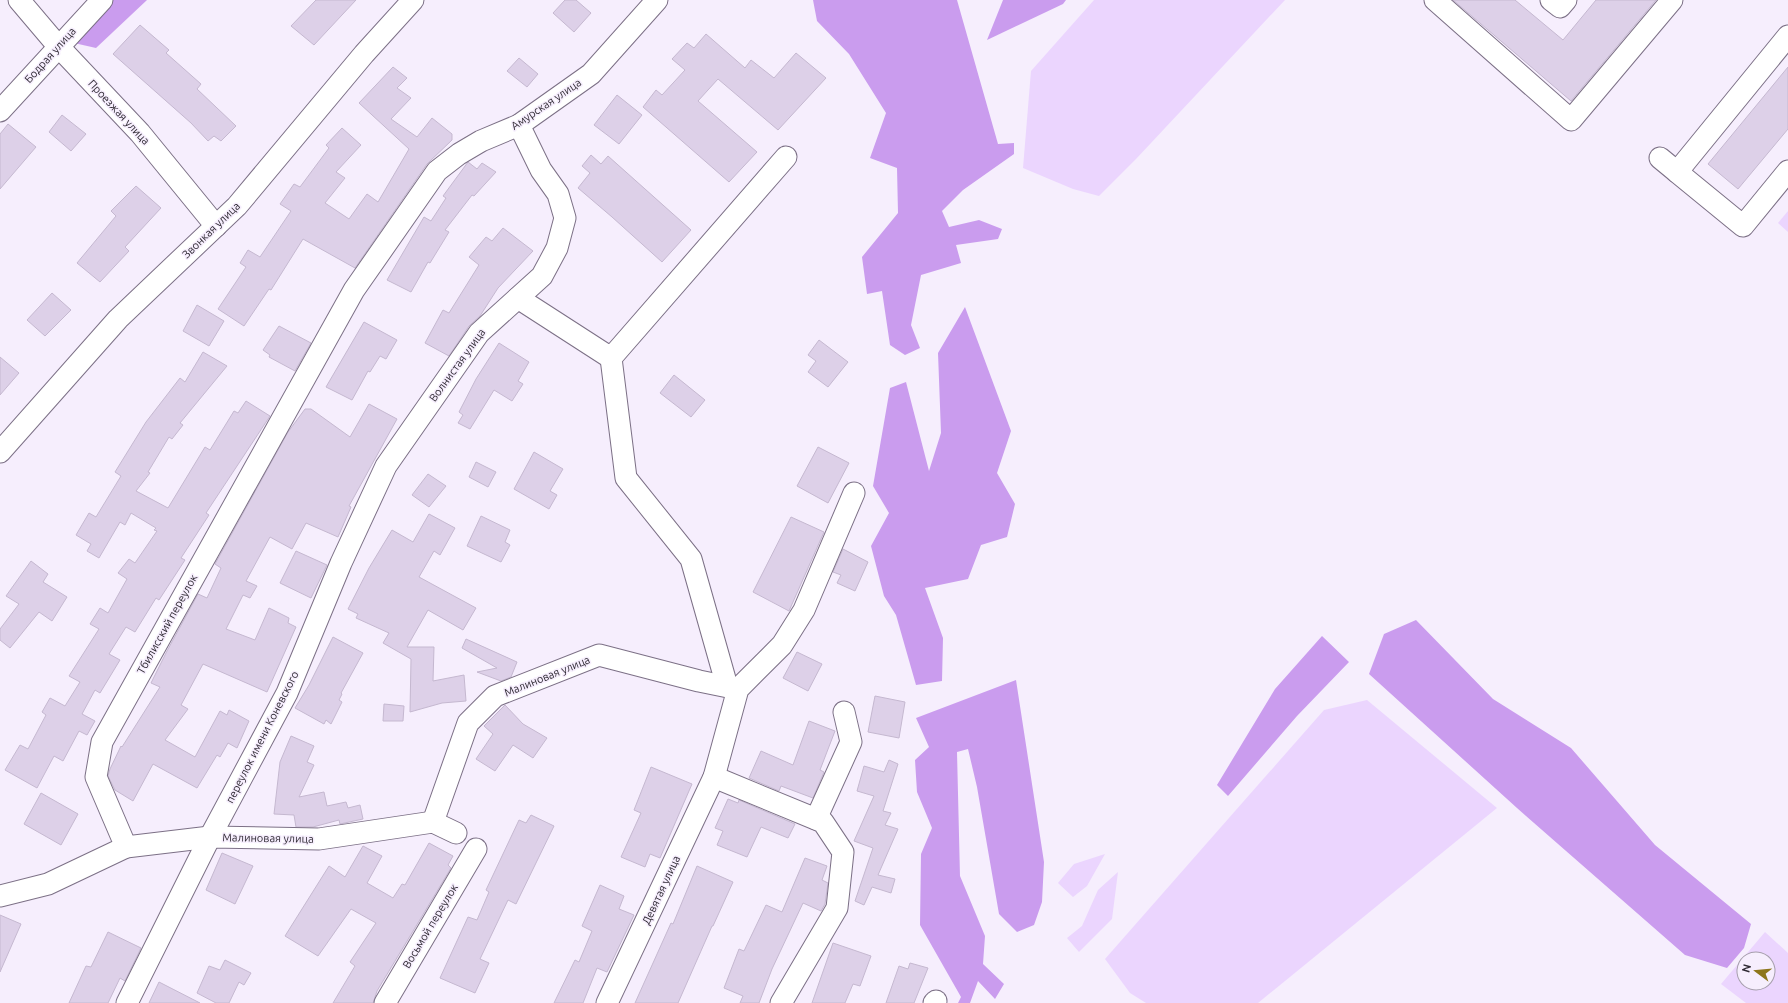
<svg xmlns="http://www.w3.org/2000/svg" width="1788" height="1003" font-family="Ubuntu,sans-serif">
<style>
.green{fill:#ebd5fe;fill-rule:evenodd}
.forest{fill:#ca9cee}
.building{fill:#ddd0e8;stroke:#c5b8d0}
.lines{fill:none;stroke-linecap:round;stroke-linejoin:round}
.minor-casing{stroke:#7c7086;stroke-width:23}
.minor{stroke:#fff;stroke-width:21}
.labels{text-anchor:middle;dominant-baseline:central;stroke-width:3;stroke-linejoin:round;paint-order:stroke}
.street-label{font-size:11px;fill:#2e2932;stroke:#f6eefd}
</style>
<rect width="100%" height="100%" fill="#f6eefd"/>
<g class="green">
<path d="M 1094,0 L 1285,0 L 1136,159 L 1099,196 L 1073,189 L 1023,168 L 1031,71 Z"/>
<path d="M 1788,211 L 1788,232 L 1778,223 Z"/>
<path d="M 1367,700 L 1497,808 L 1258,1003 L 1146,1003 L 1130,993 L 1105,959 L 1324,710 Z"/>
<path d="M 1105,854 L 1087,886 L 1073,897 L 1058,883 L 1074,864 Z"/>
<path d="M 1118,872 L 1112,919 L 1079,952 L 1067,938 L 1082,926 L 1098,890 Z"/>
<path d="M 1765,932 L 1788,953 L 1788,1003 L 1746,1003 L 1721,984 ZM 1744,959 L 1768,959 L 1768,983 L 1744,983 Z"/>
</g>
<g class="forest">
<path d="M 113,0 L 147,0 L 96,48 L 74,43 Z"/>
<path d="M 813,0 L 957,0 L 998,144 L 1014,143 L 1014,154 L 963,190 L 942,211 L 949,227 L 979,220 L 1002,229 L 998,239 L 956,245 L 961,263 L 921,275 L 911,325 L 920,348 L 905,355 L 890,345 L 882,291 L 867,294 L 862,257 L 898,213 L 897,168 L 870,158 L 886,113 L 849,54 L 817,21 Z"/>
<path d="M 1003,0 L 1066,0 L 1063,4 L 987,40 Z"/>
<path d="M 965,307 L 1011,431 L 997,473 L 1015,504 L 1007,537 L 981,545 L 968,579 L 925,588 L 943,638 L 942,681 L 916,685 L 896,615 L 884,596 L 871,546 L 889,513 L 873,486 L 890,388 L 906,382 L 929,471 L 941,433 L 938,353 Z"/>
<path d="M 1416,620 L 1493,699 L 1571,748 L 1655,845 L 1751,924 L 1744,948 L 1727,968 L 1685,955 L 1517,808 L 1369,674 L 1384,634 Z"/>
<path d="M 1322,636 L 1349,662 L 1297,716 L 1228,796 L 1217,785 L 1275,689 Z"/>
<path d="M 1016,680 L 1044,862 L 1042,902 L 1034,925 L 1017,932 L 999,914 L 977,787 L 968,749 L 957,752 L 960,876 L 985,936 L 983,964 L 1004,984 L 995,999 L 978,981 L 970,1003 L 958,1003 L 961,997 L 920,925 L 921,854 L 932,828 L 917,792 L 915,760 L 929,747 L 916,718 Z"/>
</g>
<g class="building">
<path d="M 316,0 L 356,0 L 314,45 L 291,26 Z"/>
<path d="M 565,0 L 576,0 L 591,13 L 574,32 L 553,13 Z"/>
<path d="M 1453,0 L 1515,0 L 1563,40 L 1596,0 L 1656,0 L 1571,101 Z"/>
<path d="M 140,25 L 169,50 L 166,53 L 201,84 L 197,89 L 236,126 L 221,141 L 214,136 L 208,141 L 191,123 L 113,54 Z"/>
<path d="M 706,34 L 745,68 L 751,60 L 774,78 L 796,53 L 826,78 L 778,130 L 718,79 L 698,101 L 757,152 L 729,182 L 643,107 L 656,90 L 662,95 L 685,70 L 672,59 L 687,43 L 694,48 Z"/>
<path d="M 519,58 L 538,74 L 527,87 L 507,71 Z"/>
<path d="M 393,67 L 407,78 L 397,88 L 411,98 L 391,119 L 417,137 L 432,118 L 452,134 L 452,140 L 427,164 L 355,268 L 303,239 L 271,290 L 269,289 L 244,326 L 218,309 L 246,267 L 240,263 L 248,250 L 260,257 L 291,211 L 280,204 L 294,184 L 300,187 L 329,148 L 326,145 L 342,128 L 361,145 L 336,172 L 345,178 L 325,203 L 349,219 L 367,194 L 378,202 L 409,149 L 359,103 Z"/>
<path d="M 1788,67 L 1788,129 L 1738,189 L 1708,164 Z"/>
<path d="M 617,95 L 642,115 L 619,144 L 594,125 Z"/>
<path d="M 62,115 L 86,134 L 71,151 L 49,132 Z"/>
<path d="M 8,124 L 36,147 L 0,189 L 0,134 Z"/>
<path d="M 591,155 L 601,164 L 608,156 L 691,230 L 662,262 L 612,217 L 578,188 L 590,173 L 582,166 Z"/>
<path d="M 468,162 L 477,169 L 482,163 L 496,172 L 474,196 L 472,195 L 445,230 L 449,232 L 430,263 L 428,262 L 411,292 L 387,280 L 424,217 L 431,221 L 446,198 L 443,196 Z"/>
<path d="M 136,186 L 161,208 L 125,247 L 129,251 L 100,282 L 77,263 L 116,216 L 111,211 Z"/>
<path d="M 503,228 L 533,251 L 498,288 L 480,316 L 469,326 L 449,356 L 425,343 L 443,310 L 449,313 L 479,265 L 469,257 L 486,237 L 492,241 Z"/>
<path d="M 52,293 L 71,310 L 45,336 L 27,320 Z"/>
<path d="M 197,305 L 224,321 L 209,346 L 183,331 Z"/>
<path d="M 364,322 L 397,340 L 386,359 L 380,356 L 370,372 L 368,371 L 352,400 L 326,387 Z"/>
<path d="M 279,326 L 311,343 L 295,371 L 269,357 L 270,355 L 263,350 Z"/>
<path d="M 819,340 L 848,362 L 828,387 L 808,372 L 816,361 L 808,355 Z"/>
<path d="M 499,343 L 529,362 L 518,381 L 523,384 L 512,401 L 494,390 L 470,429 L 458,423 L 463,415 L 459,412 L 476,379 Z"/>
<path d="M 203,352 L 227,366 L 180,423 L 183,425 L 172,439 L 169,437 L 148,472 L 150,473 L 136,491 L 168,508 L 205,447 L 210,450 L 234,411 L 238,413 L 246,401 L 270,416 L 206,513 L 209,515 L 181,558 L 185,560 L 159,600 L 156,598 L 135,632 L 126,627 L 109,654 L 120,660 L 100,693 L 95,690 L 82,714 L 95,721 L 87,735 L 79,731 L 63,761 L 54,756 L 37,788 L 5,770 L 20,745 L 28,749 L 46,715 L 42,712 L 50,698 L 65,706 L 80,682 L 69,676 L 99,629 L 90,624 L 100,608 L 108,613 L 127,579 L 118,573 L 129,559 L 135,563 L 157,531 L 154,530 L 156,528 L 131,513 L 125,525 L 120,522 L 99,558 L 87,551 L 91,544 L 76,535 L 89,513 L 96,517 L 121,476 L 115,472 L 146,422 L 180,378 L 185,382 Z"/>
<path d="M 0,357 L 19,373 L 0,395 Z"/>
<path d="M 674,375 L 705,400 L 691,417 L 660,393 Z"/>
<path d="M 369,404 L 397,419 L 349,506 L 351,507 L 338,537 L 306,523 L 292,549 L 270,537 L 246,581 L 257,586 L 250,598 L 243,595 L 226,629 L 255,640 L 269,608 L 289,618 L 288,623 L 296,627 L 267,692 L 203,664 L 181,705 L 188,709 L 165,740 L 195,757 L 220,711 L 227,715 L 229,710 L 249,721 L 237,748 L 228,743 L 220,757 L 217,755 L 197,788 L 153,764 L 133,801 L 115,790 L 108,776 L 110,769 L 121,746 L 122,747 L 160,687 L 151,683 L 167,651 L 198,594 L 207,598 L 221,568 L 215,564 L 288,432 L 305,409 L 311,409 L 350,437 Z"/>
<path d="M 818,447 L 849,463 L 828,503 L 797,486 Z"/>
<path d="M 534,452 L 563,469 L 550,491 L 557,495 L 549,509 L 514,489 Z"/>
<path d="M 476,462 L 496,472 L 488,487 L 469,477 Z"/>
<path d="M 428,474 L 446,486 L 429,507 L 412,495 Z"/>
<path d="M 429,514 L 455,528 L 440,555 L 434,551 L 419,577 L 476,608 L 463,630 L 428,610 L 407,647 L 434,647 L 433,681 L 464,675 L 466,701 L 442,703 L 410,712 L 411,659 L 383,643 L 389,633 L 356,618 L 358,614 L 348,609 L 369,568 L 392,530 L 413,542 Z"/>
<path d="M 481,516 L 510,530 L 505,542 L 510,545 L 501,562 L 467,546 Z"/>
<path d="M 791,517 L 824,532 L 789,611 L 753,592 Z"/>
<path d="M 843,549 L 868,562 L 855,591 L 837,583 L 841,575 L 833,572 Z"/>
<path d="M 296,551 L 327,565 L 311,598 L 280,583 Z"/>
<path d="M 31,561 L 48,574 L 43,582 L 67,597 L 52,621 L 39,612 L 10,648 L 0,640 L 0,629 L 19,604 L 6,596 Z"/>
<path d="M 333,637 L 363,653 L 341,693 L 342,694 L 339,700 L 342,702 L 331,724 L 326,720 L 324,724 L 295,708 L 309,685 Z"/>
<path d="M 466,639 L 517,662 L 511,677 L 501,681 L 477,672 L 497,668 L 462,648 Z"/>
<path d="M 797,652 L 822,664 L 808,691 L 783,678 Z"/>
<path d="M 875,696 L 905,702 L 899,738 L 868,732 Z"/>
<path d="M 384,704 L 404,706 L 403,721 L 383,721 Z"/>
<path d="M 505,705 L 523,724 L 547,738 L 533,758 L 513,745 L 495,771 L 476,759 L 493,734 L 484,726 Z"/>
<path d="M 809,721 L 835,731 L 820,770 L 824,772 L 813,798 L 781,786 L 779,791 L 749,778 L 761,751 L 793,765 Z"/>
<path d="M 291,736 L 314,746 L 307,762 L 314,765 L 299,797 L 324,792 L 327,806 L 346,802 L 348,808 L 360,805 L 363,819 L 340,824 L 339,820 L 313,827 L 296,827 L 294,815 L 274,814 L 280,762 Z"/>
<path d="M 889,760 L 898,764 L 883,811 L 891,813 L 885,825 L 898,829 L 878,875 L 895,879 L 891,893 L 872,887 L 864,905 L 855,901 L 873,848 L 854,841 L 874,796 L 857,791 L 864,766 L 884,772 Z"/>
<path d="M 651,767 L 692,784 L 660,858 L 650,854 L 645,867 L 621,857 L 641,813 L 634,810 Z"/>
<path d="M 41,793 L 78,814 L 61,845 L 24,824 Z"/>
<path d="M 728,799 L 738,803 L 739,800 L 795,824 L 788,838 L 761,827 L 747,857 L 717,845 L 723,831 L 715,828 Z"/>
<path d="M 531,815 L 554,826 L 516,904 L 508,900 L 480,959 L 489,963 L 475,993 L 440,978 L 468,917 L 477,920 L 489,892 L 486,890 L 519,820 L 526,823 Z"/>
<path d="M 429,843 L 453,856 L 448,865 L 451,868 L 377,991 L 373,1003 L 333,1003 L 355,966 L 350,962 L 376,923 L 351,909 L 318,956 L 285,936 L 329,866 L 345,877 L 363,846 L 382,856 L 367,883 L 393,898 L 402,884 L 405,885 Z"/>
<path d="M 222,853 L 253,866 L 235,904 L 206,890 Z"/>
<path d="M 805,858 L 827,866 L 822,880 L 828,883 L 825,904 L 821,911 L 803,903 L 772,969 L 759,1003 L 740,1003 L 743,996 L 724,988 L 739,949 L 744,951 L 766,905 L 782,912 Z"/>
<path d="M 697,866 L 733,882 L 713,926 L 712,926 L 678,1003 L 635,1003 L 671,923 L 673,924 Z"/>
<path d="M 600,885 L 624,896 L 619,909 L 634,915 L 607,972 L 597,968 L 583,1003 L 554,1003 L 575,960 L 579,962 L 592,931 L 582,926 Z"/>
<path d="M 0,915 L 21,924 L 0,972 Z"/>
<path d="M 108,932 L 141,948 L 125,981 L 120,978 L 108,1003 L 69,1003 L 86,966 L 91,967 Z"/>
<path d="M 833,943 L 871,956 L 860,986 L 853,984 L 845,1003 L 812,1003 Z"/>
<path d="M 225,960 L 251,973 L 244,985 L 239,982 L 229,1003 L 216,1003 L 197,993 L 209,966 L 220,970 Z"/>
<path d="M 910,963 L 928,968 L 914,1003 L 886,1003 L 899,966 L 908,969 Z"/>
<path d="M 159,982 L 200,1003 L 149,1003 Z"/>
</g>
<g class="lines">
<defs>
<g id="minor">
<path d="M 19,0 L 58,46 L 140,133 L 216,226"/>
<path d="M 1435,0 L 1571,120 L 1672,0"/>
<path d="M 1551,0 L 1560,7 L 1566,0"/>
<path d="M 1788,36 L 1677,172 L 1743,226 L 1788,171"/>
<path d="M 0,111 L 102,0"/>
<path d="M 1660,158 L 1677,172"/>
<path d="M 518,298 L 611,358 L 786,157"/>
<path d="M 611,358 L 626,478 L 691,559 L 727,686"/>
<path d="M 0,452 L 118,319 L 237,206 L 364,54 L 413,0"/>
<path d="M 714,777 L 823,822 L 843,852 L 837,908 L 781,1003"/>
<path d="M 816,819 L 851,742 L 844,712"/>
<path d="M 433,822 L 468,723 L 495,696 L 599,655 L 699,681 L 738,689"/>
<path d="M 126,847 L 210,837 L 319,839 L 433,822 L 456,833"/>
<path d="M 0,896 L 48,884 L 126,847 L 96,777 L 102,742 L 354,290 L 437,171 L 459,154 L 481,141 L 519,125 L 591,74 L 657,0"/>
<path d="M 127,1003 L 210,837 L 287,693 L 341,563 L 386,466 L 479,333 L 542,276 L 557,248 L 565,218 L 558,194 L 541,170 L 519,125"/>
<path d="M 385,1003 L 476,849"/>
<path d="M 607,1003 L 714,777 L 738,689 L 782,645 L 804,610 L 854,493"/>
<path d="M 934,1003 L 936,1001"/>
</g>
</defs>
<use href="#minor" class="minor-casing"/>
<use href="#minor" class="minor"/>
</g>
<g class="labels">
<g class="street-label">
<text transform="translate(50 55) rotate(-48)">Бодрая улица</text>
<text transform="translate(546 104) rotate(-34)">Амурская улица</text>
<text transform="translate(119 112) rotate(47)">Проезжая улица</text>
<text transform="translate(211 230) rotate(-44)">Звонкая улица</text>
<text transform="translate(457 365) rotate(-54)">Волнистая улица</text>
<text transform="translate(167 624) rotate(-61)">Тбилисский переулок</text>
<text transform="translate(547 676) rotate(-22)">Малиновая улица</text>
<text transform="translate(262 737) rotate(-63)">переулок имени Коневского</text>
<text transform="translate(268 838) rotate(1)">Малиновая улица</text>
<text transform="translate(661 890) rotate(-65)">Девятая улица</text>
<text transform="translate(430 926) rotate(-59)">Восьмой переулок</text>
</g>
</g>
<g transform="translate(1756 971) rotate(286)"><circle r="19" fill="#f6eefd" stroke="#a69fac"/>
<path d="M0-3L7 15L0 10L-7 15Z" fill="#8e761b"/>
<text y="-6" font-size="11" font-weight="bold" text-anchor="middle" fill="#2e2932">N</text>
</g>
</svg>
